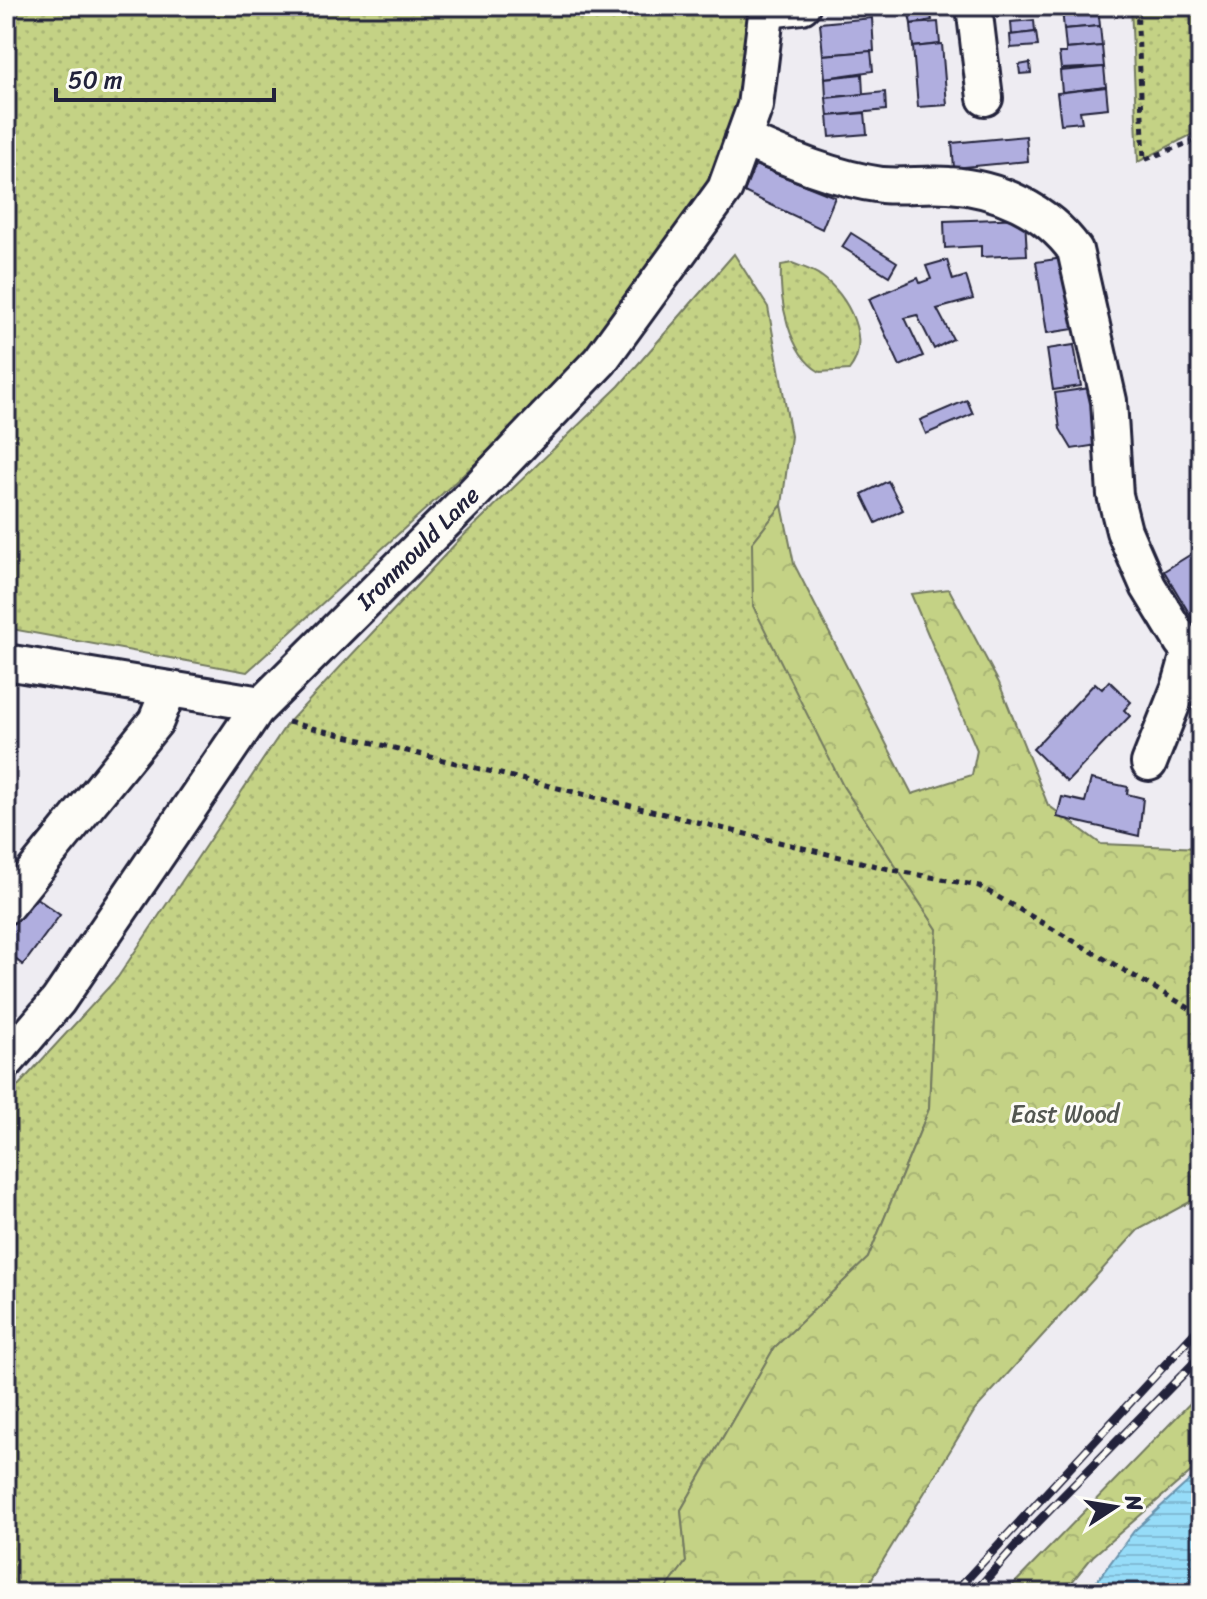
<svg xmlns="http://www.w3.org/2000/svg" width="1207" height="1599" font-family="Sriracha,sans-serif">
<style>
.grass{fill:url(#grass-dots);stroke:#737a60;stroke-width:2}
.forest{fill:url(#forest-crowns);stroke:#737a60;stroke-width:2}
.water{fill:url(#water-rules);stroke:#6892ac;stroke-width:2}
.building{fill:#b0aedf;stroke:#22223b;stroke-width:2}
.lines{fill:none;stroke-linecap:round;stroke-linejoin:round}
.minor-casing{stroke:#22223b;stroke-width:40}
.path{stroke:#22223b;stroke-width:5;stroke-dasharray:6 6;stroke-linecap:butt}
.minor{stroke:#fdfcf7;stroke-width:34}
.rail-casing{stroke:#22223b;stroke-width:9}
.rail{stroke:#fdfcf7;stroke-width:6;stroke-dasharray:18;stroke-linecap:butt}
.labels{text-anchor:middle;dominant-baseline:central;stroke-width:6;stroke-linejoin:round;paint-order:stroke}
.street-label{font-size:24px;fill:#22223b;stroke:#fdfcf7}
.park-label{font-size:24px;fill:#535751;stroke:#fdfcf7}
</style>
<defs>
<pattern id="grass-dots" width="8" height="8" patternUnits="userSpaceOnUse" patternTransform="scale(2)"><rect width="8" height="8" fill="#c4d285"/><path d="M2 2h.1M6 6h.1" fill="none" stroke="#a8b474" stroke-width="1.8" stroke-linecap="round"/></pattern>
<pattern id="forest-crowns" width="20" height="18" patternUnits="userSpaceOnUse" patternTransform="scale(2)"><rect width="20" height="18" fill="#c4d285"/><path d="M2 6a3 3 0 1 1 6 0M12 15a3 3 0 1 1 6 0" fill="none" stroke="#a8b474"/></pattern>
<pattern id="water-rules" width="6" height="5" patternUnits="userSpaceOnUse" patternTransform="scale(2)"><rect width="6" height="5" fill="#96dcf8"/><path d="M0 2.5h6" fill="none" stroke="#81bcd6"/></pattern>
</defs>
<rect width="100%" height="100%" fill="#eeecf2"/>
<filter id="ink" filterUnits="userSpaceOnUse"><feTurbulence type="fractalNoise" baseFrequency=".0125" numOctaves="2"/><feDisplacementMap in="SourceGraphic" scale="16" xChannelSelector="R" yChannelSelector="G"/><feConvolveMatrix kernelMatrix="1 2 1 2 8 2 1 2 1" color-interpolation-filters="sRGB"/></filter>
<g filter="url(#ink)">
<g class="grass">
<path d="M 6,6 L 755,6 L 733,135 L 713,186 L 590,359 L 247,672 L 6,628 Z"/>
<path d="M 1131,6 L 1201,6 L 1201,130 L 1138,162 Z"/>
<path d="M 734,254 L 768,307 L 791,436 L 782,505 L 752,543 L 843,786 L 937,929 L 929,1109 L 868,1258 L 774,1348 L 681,1510 L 686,1562 L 663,1593 L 6,1593 L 6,1099 L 118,977 L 286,725 L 458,541 L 619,386 Z"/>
<path d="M 792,263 C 802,267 813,270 821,276 C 848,295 872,341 849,370 L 820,372 C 788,354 779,299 781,265 Z"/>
</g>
<g class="forest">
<path d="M 782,505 L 794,564 L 912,794 L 972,775 L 977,750 L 911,594 L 949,589 L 999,683 L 1048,805 L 1101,844 L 1201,848 L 1201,1196 L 1138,1230 L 975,1410 L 863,1593 L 663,1593 L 686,1562 L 681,1510 L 774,1348 L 868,1258 L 929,1109 L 937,929 L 843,786 L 753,606 L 752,543 Z"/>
<path d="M 1201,1392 L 1201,1463 L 1093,1556 L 1063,1593 L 1005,1593 Z"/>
</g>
<path class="water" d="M 1201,1470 L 1201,1593 L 1088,1593 L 1134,1531 Z"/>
<g class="building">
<path d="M 996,6 L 1023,6 L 1024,13 L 997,16 Z"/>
<path d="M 1098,6 L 1100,26 L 1064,29 L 1062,9 Z"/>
<path d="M 930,11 L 932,20 L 911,24 L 909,14 Z"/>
<path d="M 872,18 L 874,51 L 823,55 L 820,23 Z"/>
<path d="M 1034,20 L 1035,32 L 1012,35 L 1011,22 Z"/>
<path d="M 938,22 L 940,44 L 913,47 L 911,24 Z"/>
<path d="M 1100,26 L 1102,46 L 1066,49 L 1064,29 Z"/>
<path d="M 1036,32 L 1038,46 L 1011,48 L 1010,35 Z"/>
<path d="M 942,44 L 947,105 L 918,107 L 913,47 Z"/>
<path d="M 1102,46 L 1104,67 L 1061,69 L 1059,53 L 1066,53 L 1066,49 Z"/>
<path d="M 871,51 L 873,71 L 825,78 L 823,55 Z"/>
<path d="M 1030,63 L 1031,73 L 1020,74 L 1019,65 Z"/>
<path d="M 1104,67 L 1106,87 L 1062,92 L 1060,71 Z"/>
<path d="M 862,74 L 863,94 L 826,98 L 825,78 Z"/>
<path d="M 1106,87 L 1108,108 L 1080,111 L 1082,122 L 1061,124 L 1057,93 Z"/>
<path d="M 885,92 L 886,110 L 828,116 L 826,98 Z"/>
<path d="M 865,113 L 867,134 L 830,137 L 828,116 Z"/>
<path d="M 1026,136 L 1028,161 L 954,168 L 952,143 Z"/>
<path d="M 755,165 L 835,197 L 822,229 L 744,192 Z"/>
<path d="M 1025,218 L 1027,255 L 981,257 L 981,246 L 945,248 L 944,221 Z"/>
<path d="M 851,233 L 897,262 L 889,276 L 842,247 Z"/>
<path d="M 1063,258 L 1074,329 L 1047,333 L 1036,262 Z"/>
<path d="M 947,260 L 953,280 L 966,276 L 973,299 L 937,309 L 953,339 L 934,349 L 917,315 L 905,318 L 923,356 L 900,366 L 869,299 L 918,278 L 920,283 L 931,279 L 926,266 Z"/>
<path d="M 1074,345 L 1081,386 L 1053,390 L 1047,349 Z"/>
<path d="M 1090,388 L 1098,445 L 1072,449 L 1060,429 L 1055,393 Z"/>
<path d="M 967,400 L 973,414 L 926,434 L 920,420 Z"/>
<path d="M 888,481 L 903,510 L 876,523 L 862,494 Z"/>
<path d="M 1201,548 L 1201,612 L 1192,618 L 1164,571 Z"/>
<path d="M 1109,681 L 1131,702 L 1124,710 L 1130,716 L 1067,782 L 1033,749 L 1095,683 L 1102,689 Z"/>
<path d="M 1091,779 L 1128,787 L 1127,794 L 1143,798 L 1139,836 L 1057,817 L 1062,797 L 1085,802 Z"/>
<path d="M 1201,794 L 1201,817 L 1190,804 Z"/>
<path d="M 28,892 L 60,915 L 23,965 L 6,952 L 6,922 Z"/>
</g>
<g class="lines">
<defs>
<g id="minor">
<path d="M 974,6 L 985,98"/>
<path d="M 767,10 L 802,6"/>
<path d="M 743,139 C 789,159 832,178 882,185 C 904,187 927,183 949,185 C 998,188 1046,210 1075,250 L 1109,401 L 1115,495 L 1124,531 L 1148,586 L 1182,642 L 1201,647"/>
<path d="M 6,662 L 261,704"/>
<path d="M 1149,763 L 1180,685 L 1191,646"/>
<path d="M 6,906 L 156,721 L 169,689"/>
<path d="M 6,1062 L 58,1001 L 256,710 L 471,496 L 600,361 L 725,189 L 755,106 L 767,6"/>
</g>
</defs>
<use href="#minor" class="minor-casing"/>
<g class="path">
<path d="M 1137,6 L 1144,160 L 1201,138"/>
<path d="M 288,722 L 893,870 L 979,886 L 1201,1015"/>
</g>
<use href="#minor" class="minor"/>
<defs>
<g id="rail">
<path d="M 954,1593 L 1201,1326"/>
<path d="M 974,1593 L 1028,1532 L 1201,1356"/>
</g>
</defs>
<use href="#rail" class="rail-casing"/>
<use href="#rail" class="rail"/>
</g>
</g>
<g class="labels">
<g class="street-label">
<text transform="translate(418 548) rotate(-45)">Ironmould Lane</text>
</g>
<g class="park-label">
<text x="1065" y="1114">East Wood</text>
</g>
</g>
<rect width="1207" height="1599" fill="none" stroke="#fdfcf7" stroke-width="32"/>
<rect x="16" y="16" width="1175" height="1567" fill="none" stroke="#22223b" stroke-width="3" filter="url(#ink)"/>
<g transform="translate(1115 1507) rotate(78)" stroke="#fdfcf7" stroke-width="6" paint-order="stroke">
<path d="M0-6L14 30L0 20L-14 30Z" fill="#22223b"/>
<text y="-12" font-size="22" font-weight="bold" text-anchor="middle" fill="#22223b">N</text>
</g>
<path d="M56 88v12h218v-12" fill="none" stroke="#22223b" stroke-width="4"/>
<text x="68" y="88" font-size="24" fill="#22223b" stroke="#fdfcf7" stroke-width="6" paint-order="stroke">50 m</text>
</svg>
